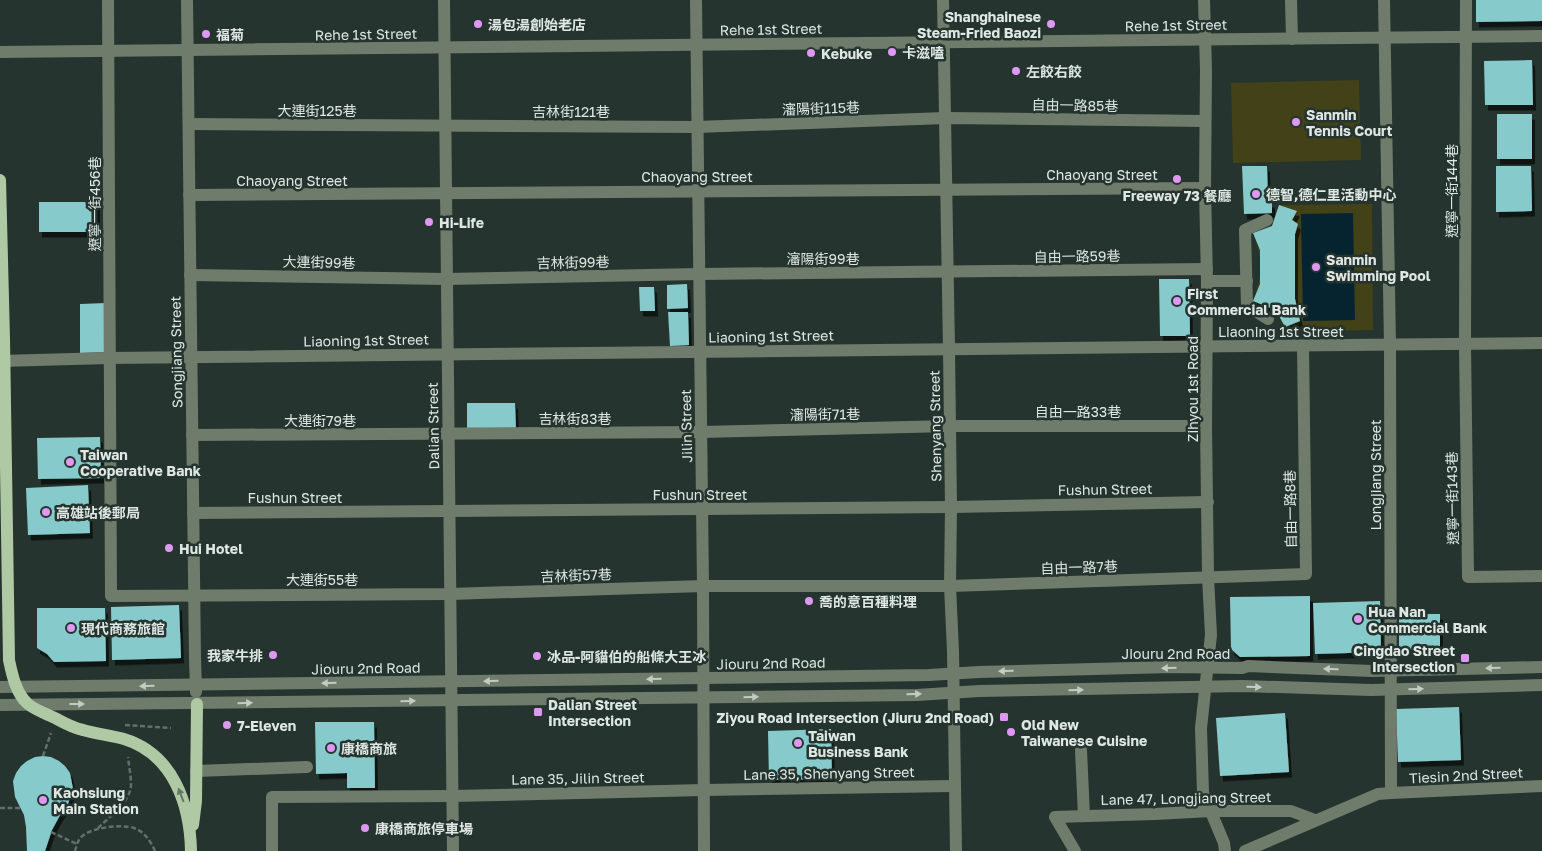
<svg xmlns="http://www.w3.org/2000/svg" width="1542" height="851" font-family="'Golos Text','Noto Sans TC',sans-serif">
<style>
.green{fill:#434118}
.water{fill:#06242f}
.building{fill:#87cacb;filter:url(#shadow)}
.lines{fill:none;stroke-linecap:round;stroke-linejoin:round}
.path{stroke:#626f6a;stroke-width:2.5;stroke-dasharray:5 2.5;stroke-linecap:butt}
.minor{stroke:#707c6b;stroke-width:12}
.major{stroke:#afc9a4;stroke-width:12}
.oneway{fill:#c2ccc5}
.oneway2{fill:#637763}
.poi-dot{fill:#df98f1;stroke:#25342e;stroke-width:2}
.labels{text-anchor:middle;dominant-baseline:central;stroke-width:5;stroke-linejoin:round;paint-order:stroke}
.poi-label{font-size:14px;font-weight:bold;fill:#dee7e3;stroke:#25342e;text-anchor:start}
.street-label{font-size:14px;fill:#dee7e3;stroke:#25342e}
</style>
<defs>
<filter id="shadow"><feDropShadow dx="3" dy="5.5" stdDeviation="0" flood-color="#0009"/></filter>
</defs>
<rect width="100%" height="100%" fill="#25342e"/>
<g class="green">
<path d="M 1359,80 L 1361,160 L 1233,163 L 1231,83 Z"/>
<path d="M 1372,204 L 1373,330 L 1287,332 L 1276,310 L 1253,301 C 1263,276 1263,258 1253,233 L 1272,226 L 1279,205 Z"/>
</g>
<path class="water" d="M 1353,213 L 1355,320 L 1303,321 L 1301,214 Z"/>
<g class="building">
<path d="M 1476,0 L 1542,0 L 1542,21 L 1476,22 Z"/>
<path d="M 1532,60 L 1533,105 L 1485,105 L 1484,61 Z"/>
<rect x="1497" y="114" width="35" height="45"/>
<path d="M 1242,166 L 1267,166 L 1268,202 L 1272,202 L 1272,213 L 1244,214 Z"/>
<path d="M 1496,166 L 1531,166 L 1532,211 L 1496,212 Z"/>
<rect x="39" y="202" width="58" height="30"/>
<path d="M 1279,205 L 1297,211 L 1292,220 L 1298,224 L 1295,234 L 1295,299 L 1300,321 L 1285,327 L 1276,310 L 1253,301 L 1260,284 L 1260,250 L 1253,233 L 1272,226 Z"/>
<path d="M 1159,279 L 1189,279 L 1190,336 L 1160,336 Z"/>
<path d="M 687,284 L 688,308 L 667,309 L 667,285 Z"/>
<path d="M 639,287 L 654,287 L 655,311 L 640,311 Z"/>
<path d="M 106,303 L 107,352 L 80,353 L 80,304 Z"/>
<path d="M 668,312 L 688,312 L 689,345 L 670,346 Z"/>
<path d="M 467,403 L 515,403 L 516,430 L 467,430 Z"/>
<path d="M 100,437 L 101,478 L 38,479 L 37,438 Z"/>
<path d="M 88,485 L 90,533 L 28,535 L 26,488 Z"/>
<path d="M 1310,596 L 1310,656 L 1240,657 L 1231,649 L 1230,597 Z"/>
<path d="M 1380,601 L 1381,652 L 1315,654 L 1313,603 Z"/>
<path d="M 179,605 L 181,658 L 112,660 L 111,607 Z"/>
<path d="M 37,608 L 105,608 L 106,661 L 54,662 L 47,654 L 37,648 Z"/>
<rect x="1399" y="614" width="41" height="36"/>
<path d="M 1459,707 L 1461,760 L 1398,762 L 1396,709 Z"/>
<path d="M 1285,713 L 1289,772 L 1220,776 L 1216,718 Z"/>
<path d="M 315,722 L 374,722 L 375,788 L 347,788 L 347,773 L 316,774 Z"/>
<path d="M 831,729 L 832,779 L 769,780 L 768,731 Z"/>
<path d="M 43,756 L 51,757 L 59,761 L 65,766 L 70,773 L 73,789 L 68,804 L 59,817 L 52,830 L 45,851 L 27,851 L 26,827 L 24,815 L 15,797 L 13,781 L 16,773 L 21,766 L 27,761 L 35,757 Z"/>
</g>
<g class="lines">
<g class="path">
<path d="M 125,725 L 171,728"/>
<path d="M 43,756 L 51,733"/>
<path d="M 0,808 L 21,808"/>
<path d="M 98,828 C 110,816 130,803 131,785 C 131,776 129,766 128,757"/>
<path d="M 51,832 L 77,844"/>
<path d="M 75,851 C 76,848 77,843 79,840 C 86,827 122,824 134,828 C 145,832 151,842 155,851"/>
</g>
<g class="minor">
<path d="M 108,0 L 111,596 L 450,594 L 703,586 L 950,586 L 1306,574 L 1303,346"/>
<path d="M 187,0 L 195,658 L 196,692"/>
<path d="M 444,0 L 453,851"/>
<path d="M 696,0 L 703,586 L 704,851"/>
<path d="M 943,0 L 949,349 L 951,507 L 950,586 L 953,651 L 956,851"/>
<path d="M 1204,0 L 1206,70 L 1205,188 L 1207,281 L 1206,426 L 1208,577 L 1211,635 L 1201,728 L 1203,793 L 1224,843 L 1225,851"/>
<path d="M 1291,0 L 1292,39"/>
<path d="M 1466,0 L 1465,344 L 1468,577 L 1542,576"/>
<path d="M 0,52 L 1542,36"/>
<path d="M 189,124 L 697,127 L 945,118 L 1205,121"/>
<path d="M 189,195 L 1205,188"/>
<path d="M 1267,220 L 1245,230 L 1247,306 L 1268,319"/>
<path d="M 190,275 L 447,279 L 699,274 L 1207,269"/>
<path d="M 1207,281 L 1247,281"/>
<path d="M 0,361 L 109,358 L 1542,343"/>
<path d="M 192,435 L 701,432 L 950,426 L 1206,426"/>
<path d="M 193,513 L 951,507 L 1208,502"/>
<path d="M 0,687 L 929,675 L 979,672 L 1171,667 L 1242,668 L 1248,666 L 1372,671 L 1542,667"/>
<path d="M 0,705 L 917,695 L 979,691 L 1243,686 L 1371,690 L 1542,685"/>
<path d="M 1081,750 L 1084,816"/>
<path d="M 196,771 L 307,767"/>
<path d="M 1391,793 L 1542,786"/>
<path d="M 272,851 L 272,797 L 453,796 L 704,790 L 954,786"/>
<path d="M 1075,851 L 1055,817 L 1155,814 L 1211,811 L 1291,811 L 1315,820"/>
<path d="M 1245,851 L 1378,794 L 1391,793 L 1390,345 L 1384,0"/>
</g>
<g class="major">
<path d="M 0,180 L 4,339 L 9,660 C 12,674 16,694 28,704 C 35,710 47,714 55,718 C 64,723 73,728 83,730 C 96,734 110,735 124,739 C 173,754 190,804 191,851"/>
<path d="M 193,825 L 196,801 L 197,704"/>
</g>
</g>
<defs><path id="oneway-solid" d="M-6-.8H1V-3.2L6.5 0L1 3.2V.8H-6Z" transform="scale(1.25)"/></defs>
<g class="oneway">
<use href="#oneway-solid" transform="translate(1169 668) rotate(179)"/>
<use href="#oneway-solid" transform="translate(1493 668) rotate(179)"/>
<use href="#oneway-solid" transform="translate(1331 669) rotate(-178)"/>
<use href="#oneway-solid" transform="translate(1006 671) rotate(179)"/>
<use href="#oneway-solid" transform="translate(654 679) rotate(179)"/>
<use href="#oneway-solid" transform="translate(491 681) rotate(179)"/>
<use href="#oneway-solid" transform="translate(329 683) rotate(179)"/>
<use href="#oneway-solid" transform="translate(147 686) rotate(179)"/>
<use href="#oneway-solid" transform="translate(1254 687) rotate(2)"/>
<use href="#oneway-solid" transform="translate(1416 689) rotate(-2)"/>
<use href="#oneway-solid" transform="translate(1076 690) rotate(-1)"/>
<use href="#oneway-solid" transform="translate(914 694) rotate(-2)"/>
<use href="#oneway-solid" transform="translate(751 697) rotate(-1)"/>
<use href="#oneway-solid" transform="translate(408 701) rotate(-1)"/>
<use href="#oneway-solid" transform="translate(245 703) rotate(-1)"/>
<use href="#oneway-solid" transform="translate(77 704)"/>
</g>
<use class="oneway2" href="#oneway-solid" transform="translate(181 795) rotate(-111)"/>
<g class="poi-dot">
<circle cx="478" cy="24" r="5"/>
<circle cx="1051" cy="24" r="5"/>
<circle cx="206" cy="34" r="5"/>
<circle cx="892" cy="52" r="5"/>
<circle cx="811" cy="53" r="5"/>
<circle cx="1016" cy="71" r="5"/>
<circle cx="1296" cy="122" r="5"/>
<circle cx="1177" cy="179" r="5"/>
<circle cx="1256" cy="194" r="5"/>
<circle cx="429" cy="222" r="5"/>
<circle cx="1316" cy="267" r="5"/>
<circle cx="1177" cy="301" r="5"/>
<circle cx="70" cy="462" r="5"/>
<circle cx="46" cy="512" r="5"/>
<circle cx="169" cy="548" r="5"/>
<circle cx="809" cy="601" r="5"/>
<circle cx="1358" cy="619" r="5"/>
<circle cx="71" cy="628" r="5"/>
<circle cx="273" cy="655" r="5"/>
<circle cx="537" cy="656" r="5"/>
<rect x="1460" y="653" width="10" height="10" rx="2.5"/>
<rect x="533" y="707" width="10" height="10" rx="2.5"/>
<rect x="999" y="712" width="10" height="10" rx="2.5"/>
<circle cx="227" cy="725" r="5"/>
<circle cx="1011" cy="732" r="5"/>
<circle cx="798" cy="743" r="5"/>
<circle cx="331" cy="748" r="5"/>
<circle cx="43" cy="800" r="5"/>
<circle cx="365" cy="828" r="5"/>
</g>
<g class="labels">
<g class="poi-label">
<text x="1041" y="16" text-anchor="end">Shanghainese<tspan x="1041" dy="16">Steam-Fried Baozi</tspan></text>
<text x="488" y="24">湯包湯創始老店</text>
<text x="216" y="34">福菊</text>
<text x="902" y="52">卡滋嗑</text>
<text x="821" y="53">Kebuke</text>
<text x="1026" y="71">左餃右餃</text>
<text x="1306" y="114">Sanmin<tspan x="1306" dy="16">Tennis Court</tspan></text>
<text x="1266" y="194">德智,德仁里活動中心</text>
<text x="1177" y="195" text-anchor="middle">Freeway 73 餐廳</text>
<text x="439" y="222">Hi-Life</text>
<text x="1326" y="259">Sanmin<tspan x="1326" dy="16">Swimming Pool</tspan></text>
<text x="1187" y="293">First<tspan x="1187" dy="16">Commercial Bank</tspan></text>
<text x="80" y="454">Taiwan<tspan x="80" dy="16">Cooperative Bank</tspan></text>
<text x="56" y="512">高雄站後郵局</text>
<text x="179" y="548">Hui Hotel</text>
<text x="819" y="601">喬的意百種料理</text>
<text x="1368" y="611">Hua Nan<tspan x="1368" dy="16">Commercial Bank</tspan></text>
<text x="81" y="628">現代商務旅館</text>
<text x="1455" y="650" text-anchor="end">Cingdao Street<tspan x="1455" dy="16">Intersection</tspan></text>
<text x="263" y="655" text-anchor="end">我家牛排</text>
<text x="547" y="656">冰品-阿貓伯的船條大王冰</text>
<text x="548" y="704">Dalian Street<tspan x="548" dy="16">Intersection</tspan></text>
<text x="994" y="717" text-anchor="end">Ziyou Road Intersection (Jiuru 2nd Road)</text>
<text x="1021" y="724">Old New<tspan x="1021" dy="16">Taiwanese Cuisine</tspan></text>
<text x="237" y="725">7-Eleven</text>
<text x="808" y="735">Taiwan<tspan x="808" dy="16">Business Bank</tspan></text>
<text x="341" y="748">康橋商旅</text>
<text x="53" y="792">Kaohsiung<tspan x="53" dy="16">Main Station</tspan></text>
<text x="375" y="828">康橋商旅停車場</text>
</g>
<g class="street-label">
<text transform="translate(1176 25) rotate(-1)">Rehe 1st Street</text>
<text transform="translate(771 29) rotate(-1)">Rehe 1st Street</text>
<text transform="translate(366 34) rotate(-1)">Rehe 1st Street</text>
<text transform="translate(1075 105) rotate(1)">自由一路85巷</text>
<text transform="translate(821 108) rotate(-2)">瀋陽街115巷</text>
<text x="317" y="110">大連街125巷</text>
<text x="571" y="111">吉林街121巷</text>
<text x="1102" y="174">Chaoyang Street</text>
<text x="697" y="176">Chaoyang Street</text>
<text x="292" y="180">Chaoyang Street</text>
<text transform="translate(1451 191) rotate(-90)">遼寧一街144巷</text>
<text transform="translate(94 204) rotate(-90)">遼寧一街456巷</text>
<text transform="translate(1077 256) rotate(-1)">自由一路59巷</text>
<text x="823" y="258">瀋陽街99巷</text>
<text transform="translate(319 262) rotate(1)">大連街99巷</text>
<text transform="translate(573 262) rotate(-1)">吉林街99巷</text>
<text x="1281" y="331">Liaoning 1st Street</text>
<text transform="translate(771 336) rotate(-1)">Liaoning 1st Street</text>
<text transform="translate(366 340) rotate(-1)">Liaoning 1st Street</text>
<text transform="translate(176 352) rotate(-91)">Songjiang Street</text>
<text transform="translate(1192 389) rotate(-90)">Zihyou 1st Road</text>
<text x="1078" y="411">自由一路33巷</text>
<text transform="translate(825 414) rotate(-1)">瀋陽街71巷</text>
<text x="575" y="418">吉林街83巷</text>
<text x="320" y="420">大連街79巷</text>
<text transform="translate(433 426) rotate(-91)">Dalian Street</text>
<text transform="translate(686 426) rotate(-91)">Jilin Street</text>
<text transform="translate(935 426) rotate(-91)">Shenyang Street</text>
<text transform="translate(1375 475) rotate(-90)">Longjiang Street</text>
<text transform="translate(1105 489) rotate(-1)">Fushun Street</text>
<text x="700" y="494">Fushun Street</text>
<text x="295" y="497">Fushun Street</text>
<text transform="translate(1452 498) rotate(-91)">遼寧一街143巷</text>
<text transform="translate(1290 509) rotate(-91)">自由一路8巷</text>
<text transform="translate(1079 567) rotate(-2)">自由一路7巷</text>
<text transform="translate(576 575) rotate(-2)">吉林街57巷</text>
<text x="322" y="579">大連街55巷</text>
<text x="1176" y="653">Jiouru 2nd Road</text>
<text transform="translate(771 663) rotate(-1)">Jiouru 2nd Road</text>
<text transform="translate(366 668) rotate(-1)">Jiouru 2nd Road</text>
<text transform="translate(829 773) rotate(-1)">Lane 35, Shenyang Street</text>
<text transform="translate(1466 775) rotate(-3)">Tiesin 2nd Street</text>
<text transform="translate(578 778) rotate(-1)">Lane 35, Jilin Street</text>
<text transform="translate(1186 798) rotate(-1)">Lane 47, Longjiang Street</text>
</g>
</g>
</svg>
